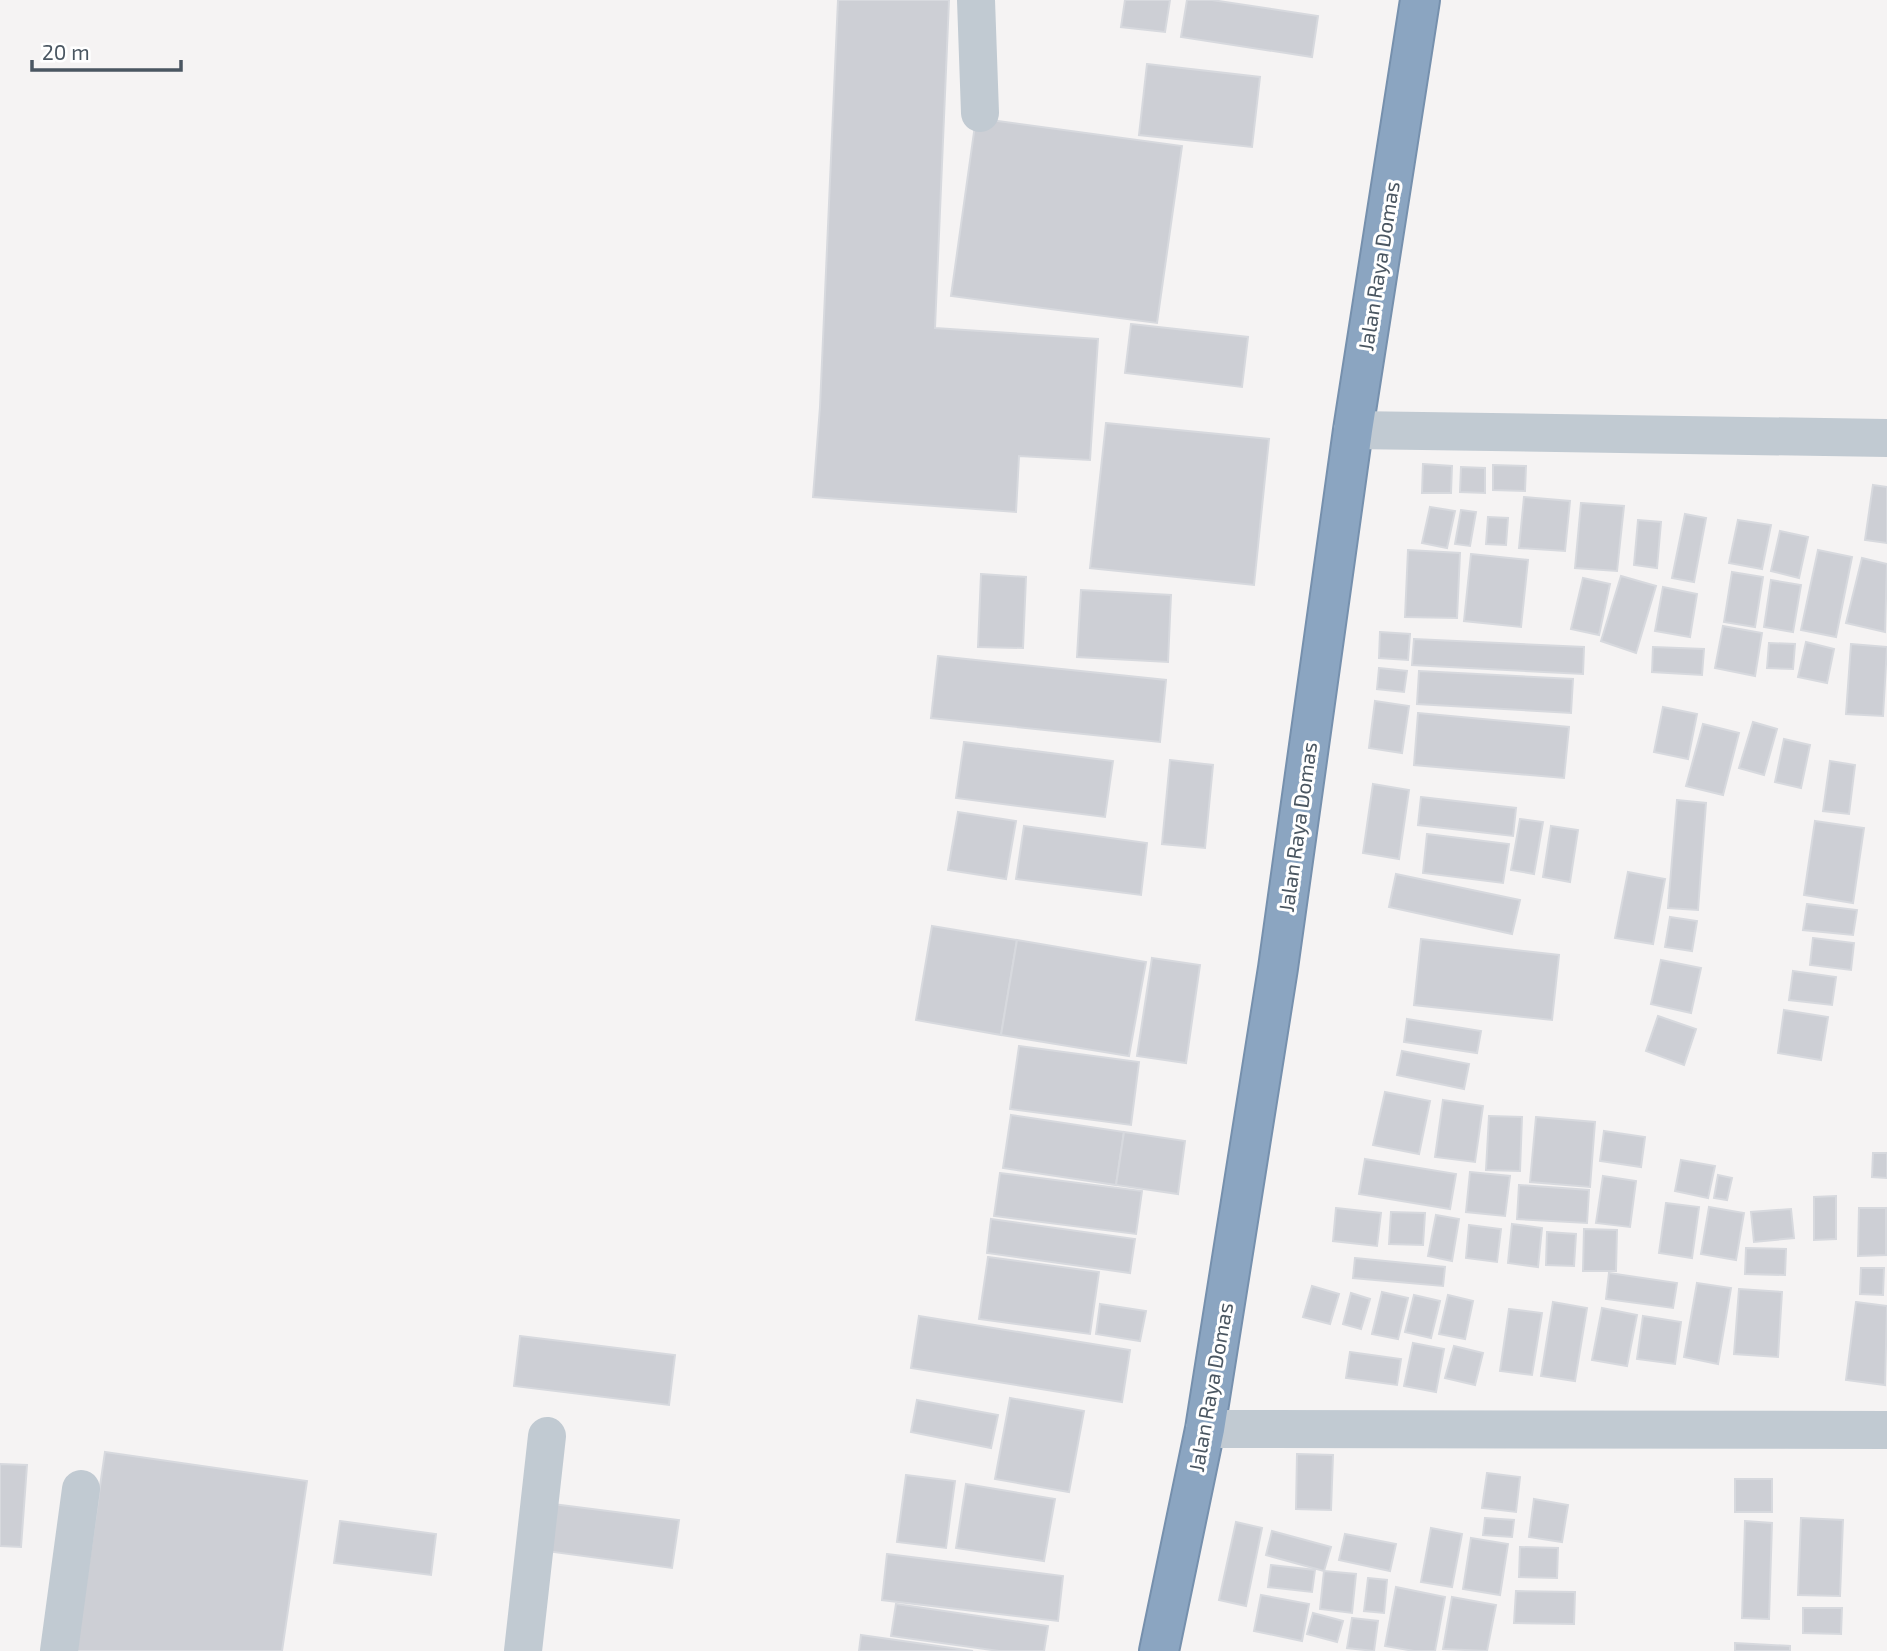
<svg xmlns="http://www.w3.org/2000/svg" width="1887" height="1651" font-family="'Exo 2',sans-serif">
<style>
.building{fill:#cdcfd5;stroke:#d7d9de;stroke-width:2}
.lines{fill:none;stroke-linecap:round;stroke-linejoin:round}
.highway-casing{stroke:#7690ad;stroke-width:42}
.street{stroke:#c1cad2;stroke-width:38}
.highway{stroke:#8ba5c1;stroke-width:38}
.labels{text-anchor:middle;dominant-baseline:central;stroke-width:6;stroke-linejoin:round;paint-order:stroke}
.street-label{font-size:21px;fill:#4a5661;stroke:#fff}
</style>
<rect width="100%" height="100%" fill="#f5f3f3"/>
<g class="building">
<path d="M 838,0 L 949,0 L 935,328 L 1098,339 L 1090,460 L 1019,456 L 1016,512 L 813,497 L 820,407 Z"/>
<path d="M 1125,0 L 1170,0 L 1165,32 L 1121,27 Z"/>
<path d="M 1187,0 L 1212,0 L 1318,16 L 1312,57 L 1181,37 Z"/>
<path d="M 1147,64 L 1260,77 L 1252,147 L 1139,135 Z"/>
<path d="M 976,118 L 1182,146 L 1157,323 L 951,296 Z"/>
<path d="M 1131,324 L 1248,337 L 1242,387 L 1125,373 Z"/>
<path d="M 1106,423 L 1269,439 L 1254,585 L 1090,568 Z"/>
<path d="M 1423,464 L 1452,466 L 1451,493 L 1422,493 Z"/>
<path d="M 1493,465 L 1526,466 L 1525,491 L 1493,490 Z"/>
<path d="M 1461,467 L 1485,468 L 1485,493 L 1460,492 Z"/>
<path d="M 1873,485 L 1887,487 L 1887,543 L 1865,540 Z"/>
<path d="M 1524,497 L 1570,501 L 1565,551 L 1519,548 Z"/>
<path d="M 1581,503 L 1624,506 L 1617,571 L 1575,568 Z"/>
<path d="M 1430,507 L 1455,511 L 1447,548 L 1422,543 Z"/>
<path d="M 1461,510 L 1476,512 L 1470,546 L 1455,544 Z"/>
<path d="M 1685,514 L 1706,518 L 1694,582 L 1672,578 Z"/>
<path d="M 1488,517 L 1508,518 L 1506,545 L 1486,544 Z"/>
<path d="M 1638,520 L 1661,522 L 1657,568 L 1634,565 Z"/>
<path d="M 1738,520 L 1771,525 L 1762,569 L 1729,563 Z"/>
<path d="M 1780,531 L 1808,537 L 1799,578 L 1771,571 Z"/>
<path d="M 1408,550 L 1460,553 L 1457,618 L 1405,617 Z"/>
<path d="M 1818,550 L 1852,557 L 1836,637 L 1801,630 Z"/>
<path d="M 1471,554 L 1528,560 L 1521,627 L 1464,621 Z"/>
<path d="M 1862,558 L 1887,564 L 1885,632 L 1846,623 Z"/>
<path d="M 1732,572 L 1763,577 L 1755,627 L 1724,622 Z"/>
<path d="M 981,574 L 1026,577 L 1023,648 L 978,647 Z"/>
<path d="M 1621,576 L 1656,586 L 1636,653 L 1601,641 Z"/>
<path d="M 1583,578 L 1610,584 L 1599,635 L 1571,629 Z"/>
<path d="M 1771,580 L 1801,585 L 1793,632 L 1764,627 Z"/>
<path d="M 1663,587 L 1697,594 L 1690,637 L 1655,631 Z"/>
<path d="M 1081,590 L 1171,595 L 1168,662 L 1077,657 Z"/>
<path d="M 1723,626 L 1762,633 L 1755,676 L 1715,668 Z"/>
<path d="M 1380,632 L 1410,634 L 1408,660 L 1379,658 Z"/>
<path d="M 1414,639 L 1584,647 L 1583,674 L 1412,665 Z"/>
<path d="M 1806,642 L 1834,649 L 1827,683 L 1798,677 Z"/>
<path d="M 1769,643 L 1795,644 L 1793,669 L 1767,668 Z"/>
<path d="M 1851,644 L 1887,647 L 1883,716 L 1846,714 Z"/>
<path d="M 1653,647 L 1704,649 L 1702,675 L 1652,672 Z"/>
<path d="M 938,656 L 1166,680 L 1160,742 L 931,718 Z"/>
<path d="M 1379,668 L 1407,671 L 1404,692 L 1377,689 Z"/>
<path d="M 1419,671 L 1573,679 L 1571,713 L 1417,704 Z"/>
<path d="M 1375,701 L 1409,706 L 1402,753 L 1369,748 Z"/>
<path d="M 1663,707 L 1697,714 L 1688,759 L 1654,752 Z"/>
<path d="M 1418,713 L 1569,727 L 1564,778 L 1414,765 Z"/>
<path d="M 1753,722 L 1777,729 L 1764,775 L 1739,768 Z"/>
<path d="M 1703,724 L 1739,733 L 1723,795 L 1686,786 Z"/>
<path d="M 1784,739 L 1810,745 L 1801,788 L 1775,782 Z"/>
<path d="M 964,742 L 1113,761 L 1105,817 L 956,798 Z"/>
<path d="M 1170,760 L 1213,765 L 1205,848 L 1162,844 Z"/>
<path d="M 1830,761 L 1855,765 L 1849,814 L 1823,811 Z"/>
<path d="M 1373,784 L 1409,790 L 1399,859 L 1363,853 Z"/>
<path d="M 1421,797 L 1516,808 L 1513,836 L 1418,825 Z"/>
<path d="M 1677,800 L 1706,803 L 1698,910 L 1668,908 Z"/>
<path d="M 958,812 L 1016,821 L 1006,879 L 948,870 Z"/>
<path d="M 1520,819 L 1543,822 L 1534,874 L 1511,870 Z"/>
<path d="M 1815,821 L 1864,828 L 1853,903 L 1804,895 Z"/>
<path d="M 1024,826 L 1147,843 L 1141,895 L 1016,879 Z"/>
<path d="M 1551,826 L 1578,830 L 1570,882 L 1543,877 Z"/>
<path d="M 1427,834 L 1509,844 L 1503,883 L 1423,873 Z"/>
<path d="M 1628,872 L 1665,879 L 1653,944 L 1615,938 Z"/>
<path d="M 1396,874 L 1520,900 L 1512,934 L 1389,907 Z"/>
<path d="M 1807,904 L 1857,910 L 1853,935 L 1803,930 Z"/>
<path d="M 1670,917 L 1697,921 L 1692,951 L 1665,947 Z"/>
<path d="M 932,926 L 1017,940 L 1001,1035 L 916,1020 Z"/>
<path d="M 1813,938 L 1854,943 L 1851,970 L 1810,965 Z"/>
<path d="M 1421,939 L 1559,955 L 1552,1020 L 1414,1005 Z"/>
<path d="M 1017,940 L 1146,962 L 1129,1056 L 1001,1035 Z"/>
<path d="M 1152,958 L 1200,965 L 1186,1063 L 1137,1056 Z"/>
<path d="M 1661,960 L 1701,968 L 1691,1013 L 1651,1004 Z"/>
<path d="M 1793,971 L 1836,977 L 1832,1005 L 1789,1000 Z"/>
<path d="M 1784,1010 L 1828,1017 L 1821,1060 L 1778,1053 Z"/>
<path d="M 1658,1016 L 1696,1029 L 1684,1065 L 1646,1051 Z"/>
<path d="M 1407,1019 L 1481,1031 L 1477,1053 L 1404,1042 Z"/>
<path d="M 1019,1046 L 1139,1062 L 1131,1125 L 1010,1109 Z"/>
<path d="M 1402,1051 L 1469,1064 L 1464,1089 L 1397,1075 Z"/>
<path d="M 1385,1092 L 1430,1101 L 1419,1154 L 1373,1145 Z"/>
<path d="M 1443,1100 L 1483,1106 L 1475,1162 L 1435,1157 Z"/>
<path d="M 1011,1115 L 1124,1132 L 1116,1185 L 1003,1168 Z"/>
<path d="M 1489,1116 L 1522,1117 L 1520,1171 L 1486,1170 Z"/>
<path d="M 1536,1117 L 1595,1122 L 1590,1187 L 1530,1182 Z"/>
<path d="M 1604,1131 L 1645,1137 L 1641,1167 L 1600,1161 Z"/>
<path d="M 1124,1132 L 1185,1141 L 1178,1194 L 1116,1185 Z"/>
<path d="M 1873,1153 L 1887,1153 L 1887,1178 L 1872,1177 Z"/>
<path d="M 1365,1159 L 1456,1174 L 1450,1209 L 1359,1194 Z"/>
<path d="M 1681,1160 L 1715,1166 L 1708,1198 L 1675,1191 Z"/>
<path d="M 1470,1172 L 1510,1176 L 1505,1216 L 1466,1212 Z"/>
<path d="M 1000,1173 L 1142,1191 L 1136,1234 L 994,1216 Z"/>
<path d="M 1718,1175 L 1732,1178 L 1727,1200 L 1714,1198 Z"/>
<path d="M 1603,1176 L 1636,1181 L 1630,1227 L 1596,1223 Z"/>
<path d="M 1519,1185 L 1589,1190 L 1587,1223 L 1517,1219 Z"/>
<path d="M 1836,1196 L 1836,1239 L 1814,1240 L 1814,1197 Z"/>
<path d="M 1666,1203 L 1699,1207 L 1692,1258 L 1659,1253 Z"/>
<path d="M 1709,1207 L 1744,1213 L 1736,1260 L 1701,1254 Z"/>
<path d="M 1336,1208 L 1381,1213 L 1377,1246 L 1333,1241 Z"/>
<path d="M 1859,1208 L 1886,1208 L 1886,1255 L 1858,1256 Z"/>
<path d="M 1791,1209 L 1794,1238 L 1754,1242 L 1751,1212 Z"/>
<path d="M 1391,1212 L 1425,1213 L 1423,1245 L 1389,1244 Z"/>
<path d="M 1436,1215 L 1459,1219 L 1452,1261 L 1428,1256 Z"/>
<path d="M 991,1219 L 1135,1239 L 1130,1273 L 987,1253 Z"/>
<path d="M 1512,1224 L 1542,1228 L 1538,1267 L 1508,1263 Z"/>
<path d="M 1469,1225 L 1501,1229 L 1497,1262 L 1466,1258 Z"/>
<path d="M 1584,1229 L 1617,1230 L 1616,1271 L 1583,1271 Z"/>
<path d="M 1547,1232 L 1576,1234 L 1574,1266 L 1546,1265 Z"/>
<path d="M 1746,1248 L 1786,1249 L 1785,1275 L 1745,1274 Z"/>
<path d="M 988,1257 L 1099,1272 L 1090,1334 L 979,1319 Z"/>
<path d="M 1355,1258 L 1445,1267 L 1443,1286 L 1353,1278 Z"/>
<path d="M 1861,1268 L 1884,1268 L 1883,1295 L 1860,1294 Z"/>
<path d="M 1609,1273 L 1677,1283 L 1673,1308 L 1606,1299 Z"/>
<path d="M 1697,1283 L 1731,1288 L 1718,1364 L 1684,1357 Z"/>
<path d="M 1312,1286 L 1339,1294 L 1330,1324 L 1303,1317 Z"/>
<path d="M 1739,1289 L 1782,1292 L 1778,1357 L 1734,1354 Z"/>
<path d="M 1382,1292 L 1408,1298 L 1398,1339 L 1372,1334 Z"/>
<path d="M 1351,1293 L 1370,1299 L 1361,1329 L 1343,1324 Z"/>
<path d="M 1414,1295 L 1440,1301 L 1431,1338 L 1405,1332 Z"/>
<path d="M 1448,1295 L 1473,1301 L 1465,1339 L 1439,1334 Z"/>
<path d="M 1553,1302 L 1587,1308 L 1575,1381 L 1541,1376 Z"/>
<path d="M 1856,1302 L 1887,1306 L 1885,1385 L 1846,1380 Z"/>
<path d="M 1100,1304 L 1146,1311 L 1140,1341 L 1096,1334 Z"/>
<path d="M 1602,1308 L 1637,1315 L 1627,1366 L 1592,1360 Z"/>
<path d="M 1509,1309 L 1542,1313 L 1532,1375 L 1500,1371 Z"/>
<path d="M 919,1316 L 1130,1350 L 1122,1402 L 911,1368 Z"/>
<path d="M 1643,1316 L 1681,1322 L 1675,1364 L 1637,1359 Z"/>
<path d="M 520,1336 L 675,1355 L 669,1405 L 514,1386 Z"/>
<path d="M 1413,1343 L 1444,1349 L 1436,1392 L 1404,1386 Z"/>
<path d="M 1454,1346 L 1483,1353 L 1475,1385 L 1445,1378 Z"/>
<path d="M 1350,1352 L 1401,1359 L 1397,1385 L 1346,1378 Z"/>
<path d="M 1010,1398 L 1084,1411 L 1069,1492 L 995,1479 Z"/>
<path d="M 917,1400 L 998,1415 L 991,1448 L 911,1432 Z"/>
<path d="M 105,1452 L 307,1481 L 282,1651 L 76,1651 Z"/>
<path d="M 1297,1454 L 1333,1455 L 1331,1510 L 1296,1509 Z"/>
<path d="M 0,1464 L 27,1465 L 21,1547 L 0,1546 Z"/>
<path d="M 1487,1473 L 1520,1477 L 1516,1512 L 1482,1508 Z"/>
<path d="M 906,1475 L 955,1481 L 946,1548 L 897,1542 Z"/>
<rect x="1735" y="1479" width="37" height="33"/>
<path d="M 966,1484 L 1055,1499 L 1044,1561 L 956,1548 Z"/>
<path d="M 1534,1499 L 1568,1505 L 1562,1542 L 1529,1537 Z"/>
<path d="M 553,1504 L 679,1520 L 672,1568 L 546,1551 Z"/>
<path d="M 1485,1518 L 1514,1520 L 1512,1537 L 1483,1535 Z"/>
<path d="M 1801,1518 L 1843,1520 L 1840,1596 L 1798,1595 Z"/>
<path d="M 340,1521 L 436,1534 L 431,1575 L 334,1563 Z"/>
<path d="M 1745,1521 L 1772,1523 L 1769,1619 L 1742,1618 Z"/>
<path d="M 1236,1522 L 1262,1528 L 1246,1606 L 1219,1600 Z"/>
<path d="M 1431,1528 L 1462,1534 L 1452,1587 L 1421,1582 Z"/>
<path d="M 1272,1531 L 1331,1547 L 1324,1571 L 1266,1555 Z"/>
<path d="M 1345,1534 L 1396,1544 L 1390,1571 L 1339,1560 Z"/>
<path d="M 1471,1538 L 1508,1544 L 1500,1595 L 1463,1589 Z"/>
<path d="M 1520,1547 L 1558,1548 L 1557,1578 L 1519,1577 Z"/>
<path d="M 887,1554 L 1063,1576 L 1058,1621 L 882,1600 Z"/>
<path d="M 1271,1565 L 1315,1570 L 1312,1592 L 1268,1587 Z"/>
<path d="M 1324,1571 L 1356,1574 L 1352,1613 L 1320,1609 Z"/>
<path d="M 1368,1578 L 1387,1580 L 1384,1613 L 1364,1611 Z"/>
<path d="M 1396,1587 L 1445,1597 L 1435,1651 L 1414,1651 L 1385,1646 Z"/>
<path d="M 1516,1591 L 1575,1592 L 1574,1624 L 1514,1623 Z"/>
<path d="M 1261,1595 L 1309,1604 L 1302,1641 L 1254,1631 Z"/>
<path d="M 1452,1597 L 1496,1605 L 1487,1651 L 1443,1649 Z"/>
<path d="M 896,1604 L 1048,1626 L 1044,1651 L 999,1651 L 891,1636 Z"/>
<path d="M 1803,1608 L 1842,1608 L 1841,1634 L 1803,1633 Z"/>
<path d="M 1313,1613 L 1343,1621 L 1337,1642 L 1307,1634 Z"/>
<path d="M 1352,1618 L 1378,1621 L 1374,1651 L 1347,1648 Z"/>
<path d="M 861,1635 L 973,1651 L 859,1651 Z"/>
<path d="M 1735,1643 L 1790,1646 L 1790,1651 L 1735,1651 Z"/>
</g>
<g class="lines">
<defs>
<path id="highway" d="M 1159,1651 L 1205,1429 L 1278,968 L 1353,430 L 1420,0"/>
</defs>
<use href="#highway" class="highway-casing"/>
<g class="street">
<path d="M 976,0 L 980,113"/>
<path d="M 1353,430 L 1887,438"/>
<path d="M 1205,1429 L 1887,1430"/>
<path d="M 59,1651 L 81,1489"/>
<path d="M 523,1651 L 547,1436"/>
</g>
<use href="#highway" class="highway"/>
</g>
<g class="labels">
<g class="street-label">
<text transform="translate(1378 266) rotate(-81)">Jalan Raya Domas</text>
<text transform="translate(1297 827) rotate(-82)">Jalan Raya Domas</text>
<text transform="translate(1210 1387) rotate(-80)">Jalan Raya Domas</text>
</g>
</g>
<path d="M32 60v10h149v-10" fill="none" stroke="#4a5661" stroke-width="3.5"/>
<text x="42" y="60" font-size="21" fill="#4a5661" stroke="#ffffff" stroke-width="5" paint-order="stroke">20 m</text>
</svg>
